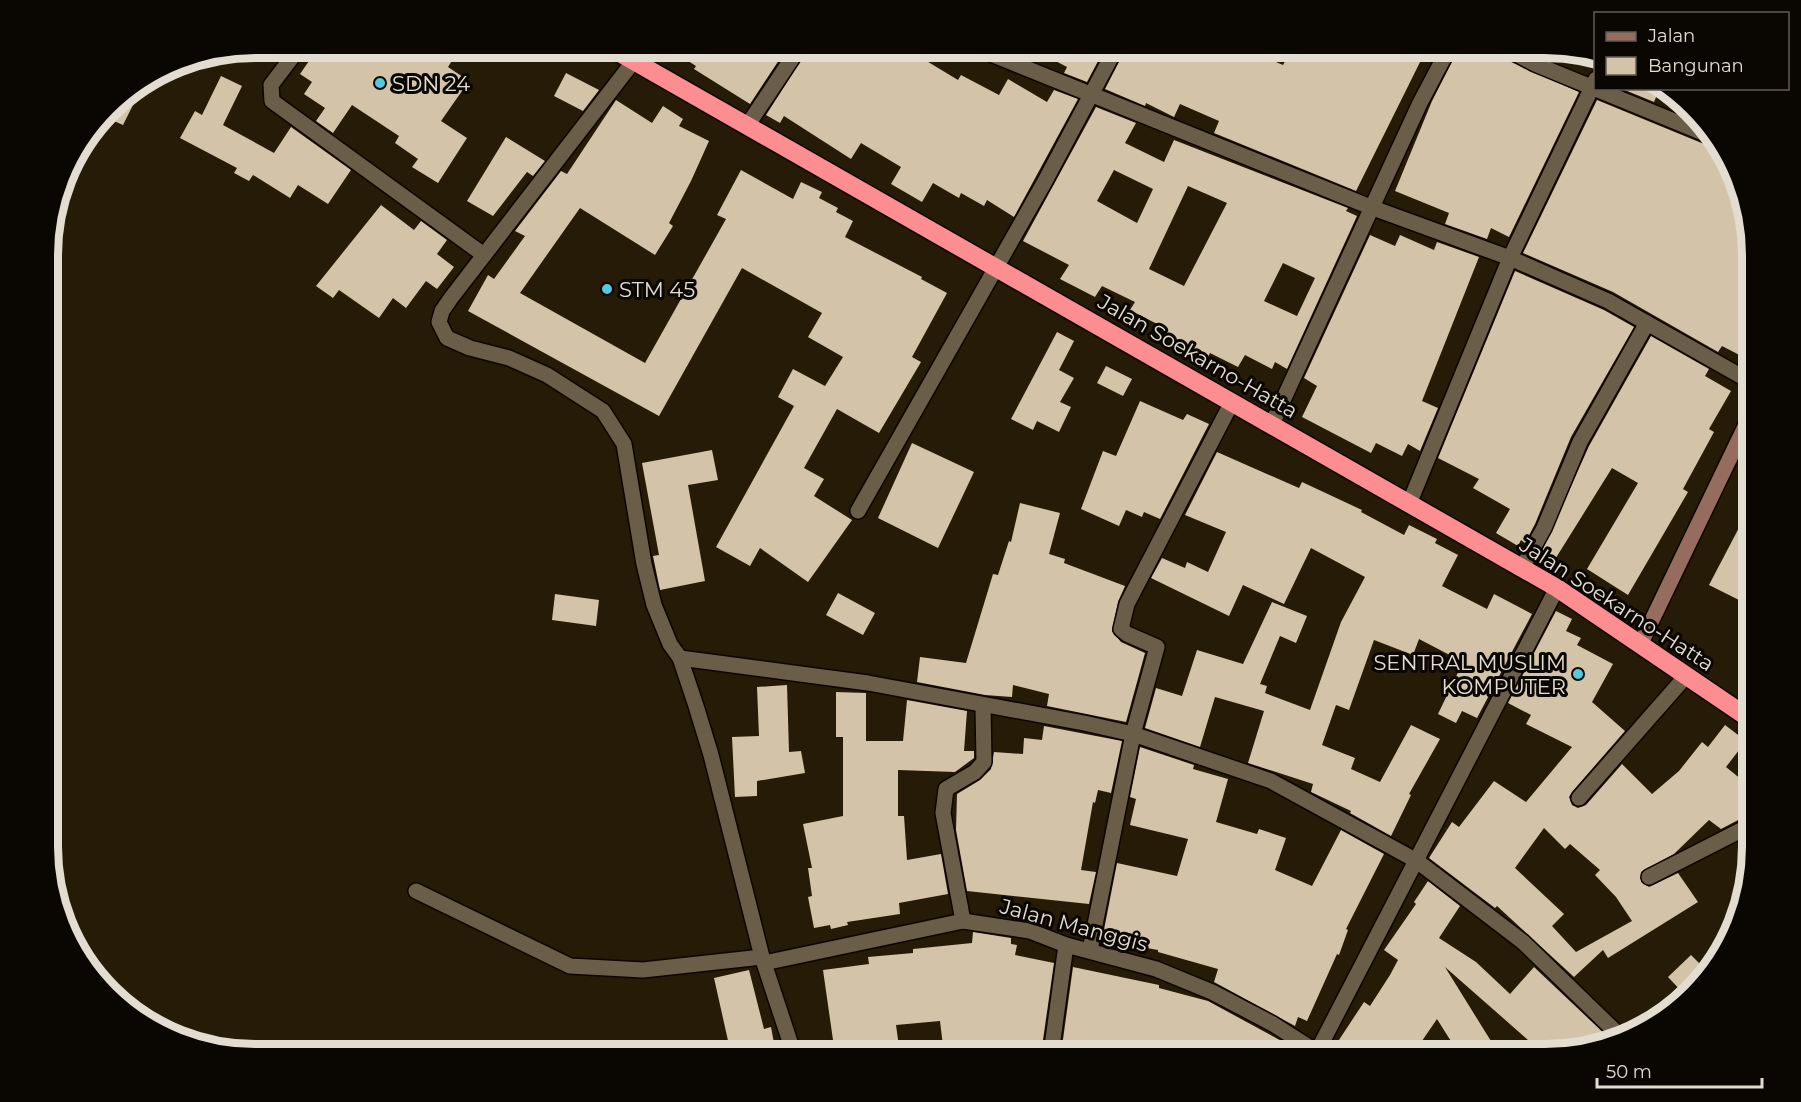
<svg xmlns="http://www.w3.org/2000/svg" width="1801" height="1102" font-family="Montserrat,sans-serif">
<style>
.building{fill:#d3c4a9;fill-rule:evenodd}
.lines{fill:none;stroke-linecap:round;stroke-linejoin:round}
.street-casing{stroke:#0e0500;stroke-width:18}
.secondary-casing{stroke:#0e0500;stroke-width:18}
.highway-casing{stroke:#0e0500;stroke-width:21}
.street{stroke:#6a5e48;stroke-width:15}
.secondary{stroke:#966c5e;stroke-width:15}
.highway{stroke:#fc8d91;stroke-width:18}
.poi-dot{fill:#56c9e0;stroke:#0a0602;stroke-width:2}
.labels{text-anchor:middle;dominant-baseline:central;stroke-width:6;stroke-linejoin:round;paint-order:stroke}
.poi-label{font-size:21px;fill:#e3dcd0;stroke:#0a0602;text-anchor:start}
.street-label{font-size:21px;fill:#e3dcd0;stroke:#0a0602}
.rim{fill:none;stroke:#e3dcd0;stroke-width:8}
</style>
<rect width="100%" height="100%" fill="#251b06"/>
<g class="building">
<path d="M 318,48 L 460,48 L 448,67 L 469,81 L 441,121 L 467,138 L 438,183 L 412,167 L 418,159 L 395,143 L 399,136 L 352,105 L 333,133 L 316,121 L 325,108 L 304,94 L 312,82 L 300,74 Z"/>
<path d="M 668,48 L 787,48 L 750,104 L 694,69 L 696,66 Z"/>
<path d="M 809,48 L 905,48 L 958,80 L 961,75 L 999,95 L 1008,79 L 1047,102 L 1054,90 L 1078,99 L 1014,217 L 987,200 L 984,206 L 961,193 L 959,198 L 933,183 L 922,202 L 891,184 L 901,167 L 861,143 L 851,159 L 784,116 L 780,123 L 766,115 Z"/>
<path d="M 1031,48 L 1105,48 L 1087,82 L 1064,73 L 1067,67 Z"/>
<path d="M 1126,48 L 1242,48 L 1283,65 L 1291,50 L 1303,57 L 1308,48 L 1427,48 L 1356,191 L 1214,133 L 1219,121 L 1180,104 L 1174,117 L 1146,103 L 1145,106 L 1105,89 Z"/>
<path d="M 1459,48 L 1495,48 L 1500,57 L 1579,92 L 1509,237 L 1491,228 L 1487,239 L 1445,224 L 1449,213 L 1395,191 L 1432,101 Z"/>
<path d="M 1537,48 L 1546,48 L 1559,51 L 1554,61 L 1535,53 Z"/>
<path d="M 566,73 L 599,90 L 583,111 L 554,96 Z"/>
<path d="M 221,76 L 242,86 L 223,125 L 274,153 L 291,127 L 351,170 L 328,204 L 298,185 L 290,198 L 253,175 L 249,181 L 234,173 L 237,168 L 180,138 L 195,111 L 202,115 Z"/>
<path d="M 143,85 L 123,125 L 105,117 L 118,100 Z"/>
<path d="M 1620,88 L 1660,88 L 1654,102 Z"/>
<path d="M 616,100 L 652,123 L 663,106 L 683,119 L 679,126 L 709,141 L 691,181 L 669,223 L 673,226 L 655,255 L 580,208 L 520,293 L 645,363 L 726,219 L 717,215 L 741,170 L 793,199 L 801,182 L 822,192 L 819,198 L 838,208 L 836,212 L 853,221 L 845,237 L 922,277 L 921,279 L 947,293 L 912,357 L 921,362 L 879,433 L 837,409 L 804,468 L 824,479 L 814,496 L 852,520 L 808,582 L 760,548 L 750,566 L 716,547 L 794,406 L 778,397 L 793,369 L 825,386 L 843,357 L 808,337 L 822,313 L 742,268 L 659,416 L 468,311 L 488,275 L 494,279 L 525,236 L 515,231 L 561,171 L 567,174 Z"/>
<path d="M 1597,100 L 1704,144 L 1714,143 L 1725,151 L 1753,242 L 1753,362 L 1722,346 L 1718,352 L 1613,292 L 1523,253 Z"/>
<path d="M 1096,107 L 1136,123 L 1125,143 L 1164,162 L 1174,140 L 1348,208 L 1346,211 L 1357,216 L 1287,369 L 1275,362 L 1272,369 L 1245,355 L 1238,367 L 1210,353 L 1208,357 L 1187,346 L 1186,349 L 1157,333 L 1161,326 L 1130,310 L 1135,302 L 1102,286 L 1095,297 L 1060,279 L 1069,265 L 1023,241 ZM 1114,170 L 1153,189 L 1137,223 L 1097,201 ZM 1188,186 L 1227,203 L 1184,286 L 1149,269 ZM 1283,263 L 1315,278 L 1297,316 L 1264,301 Z"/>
<path d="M 506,137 L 545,161 L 533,176 L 527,172 L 493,216 L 467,201 Z"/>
<path d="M 381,205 L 414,230 L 421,221 L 447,240 L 437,254 L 454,267 L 437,289 L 426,281 L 406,308 L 393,298 L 379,318 L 339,290 L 333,298 L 316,286 Z"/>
<path d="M 1370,235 L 1395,246 L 1400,235 L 1434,250 L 1437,242 L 1479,257 L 1422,401 L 1438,408 L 1420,451 L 1408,444 L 1402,456 L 1376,443 L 1371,453 L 1302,417 L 1317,386 L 1304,378 Z"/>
<path d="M 1515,271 L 1604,310 L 1634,327 L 1571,437 L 1535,524 L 1525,543 L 1521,540 L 1518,546 L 1496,533 L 1510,509 L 1473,488 L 1479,479 L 1438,458 Z"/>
<path d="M 1057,332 L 1074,341 L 1059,370 L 1074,378 L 1060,402 L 1071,407 L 1059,432 L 1037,421 L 1033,430 L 1011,419 Z"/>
<path d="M 1651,336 L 1709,369 L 1705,376 L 1731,391 L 1709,429 L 1714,432 L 1683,489 L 1688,492 L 1628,595 L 1587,569 L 1638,483 L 1612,468 L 1554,561 L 1541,553 L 1589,446 Z"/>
<path d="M 1106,366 L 1132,379 L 1123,396 L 1097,383 Z"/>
<path d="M 1140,401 L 1183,420 L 1187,414 L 1209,424 L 1160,519 L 1144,512 L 1142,517 L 1126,510 L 1119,526 L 1081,509 L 1103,451 L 1116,456 Z"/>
<path d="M 912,443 L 974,472 L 938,548 L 878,518 Z"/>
<path d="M 712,450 L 718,480 L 688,485 L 705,581 L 660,590 L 653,556 L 659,555 L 642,463 Z"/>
<path d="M 1217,452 L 1299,488 L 1302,482 L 1362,510 L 1361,512 L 1404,535 L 1409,525 L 1437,539 L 1435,543 L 1458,555 L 1442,586 L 1487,609 L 1494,594 L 1532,614 L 1477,718 L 1462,711 L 1456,723 L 1438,714 L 1463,662 L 1419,639 L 1413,655 L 1374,640 L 1349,710 L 1336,705 L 1322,745 L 1355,758 L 1351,769 L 1380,782 L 1411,725 L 1440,739 L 1409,794 L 1411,795 L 1391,836 L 1350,813 L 1351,811 L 1311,792 L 1313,784 L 1248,763 L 1264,711 L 1215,697 L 1200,747 L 1145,728 L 1156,688 L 1182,696 L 1197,650 L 1243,664 L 1272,602 L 1307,616 L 1296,643 L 1280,636 L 1260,684 L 1267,686 L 1265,693 L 1310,710 L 1341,622 L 1365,577 L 1311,548 L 1284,604 L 1243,585 L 1229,616 L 1151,578 L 1162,558 L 1185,568 L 1187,562 L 1208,572 L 1226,532 L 1185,515 Z"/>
<path d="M 1753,501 L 1753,607 L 1709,585 Z"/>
<path d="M 1020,503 L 1060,513 L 1049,554 L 1065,559 L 1064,563 L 1125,586 L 1118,602 L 1112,631 L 1121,642 L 1145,653 L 1126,722 L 1047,706 L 1049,694 L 1013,685 L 1012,697 L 985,695 L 917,682 L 920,657 L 966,663 L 993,574 L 998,575 L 1009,541 L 1011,542 Z"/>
<path d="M 838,593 L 875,613 L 863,635 L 826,615 Z"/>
<path d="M 555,594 L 599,600 L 596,626 L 552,620 Z"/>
<path d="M 1556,611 L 1572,619 L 1566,631 L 1581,638 L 1577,645 L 1613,664 L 1592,702 L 1625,731 L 1572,792 L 1569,797 L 1572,805 L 1578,808 L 1586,805 L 1622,764 L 1652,794 L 1679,771 L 1702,742 L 1708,747 L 1725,725 L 1746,741 L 1726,767 L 1747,784 L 1738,795 L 1752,807 L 1742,818 L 1721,829 L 1709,820 L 1674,854 L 1641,872 L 1641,882 L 1649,887 L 1678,873 L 1698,902 L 1608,958 L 1603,950 L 1574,977 L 1497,906 L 1495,908 L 1429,858 L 1452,822 L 1459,827 L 1494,781 L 1526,802 L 1572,747 L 1526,724 L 1531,715 L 1508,703 ZM 1544,828 L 1565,849 L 1570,844 L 1600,870 L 1595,875 L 1616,897 L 1632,921 L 1576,952 L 1552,926 L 1564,914 L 1515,868 Z"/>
<path d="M 787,685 L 789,752 L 801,751 L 805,773 L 757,781 L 757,796 L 735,797 L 732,737 L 759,736 L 757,687 Z"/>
<path d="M 836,692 L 866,693 L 866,741 L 903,741 L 907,700 L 967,711 L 964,751 L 974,751 L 974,758 L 955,772 L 898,770 L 898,816 L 904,816 L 907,860 L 941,854 L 948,894 L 899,903 L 900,914 L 847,922 L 848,925 L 831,929 L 830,925 L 814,928 L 808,897 L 812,896 L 808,868 L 812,868 L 803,824 L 843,816 L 843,737 L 836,737 Z"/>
<path d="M 1044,726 L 1122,741 L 1111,793 L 1098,790 L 1095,803 L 1093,802 L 1081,870 L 1096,872 L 1089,904 L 967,891 L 956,830 L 957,794 L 980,780 L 991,769 L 994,752 L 1023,754 L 1024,738 L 1042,740 Z"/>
<path d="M 1140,747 L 1194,765 L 1193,769 L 1228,779 L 1216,822 L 1257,834 L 1259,829 L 1286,838 L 1275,870 L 1312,886 L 1341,830 L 1384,854 L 1346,929 L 1348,930 L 1339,955 L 1337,954 L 1307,1021 L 1298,1017 L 1295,1026 L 1214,982 L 1218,969 L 1158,952 L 1158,950 L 1102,940 L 1117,863 L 1177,876 L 1188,839 L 1130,825 L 1136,799 L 1130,797 Z"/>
<path d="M 1428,881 L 1460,906 L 1439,938 L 1476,962 L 1510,994 L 1534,967 L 1609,1038 L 1559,1054 L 1544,1054 L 1445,967 L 1499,1054 L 1459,1054 L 1437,1019 L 1413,1054 L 1354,1054 L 1337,1043 L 1364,1002 L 1370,1006 L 1390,975 L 1398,960 L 1384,950 L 1416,904 L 1414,902 Z"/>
<path d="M 973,932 L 1011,938 L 1011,944 L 1017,945 L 1015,955 L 1054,963 L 1041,1054 L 944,1054 L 940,1021 L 896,1025 L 900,1054 L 835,1054 L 823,970 L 869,964 L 868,957 L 913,953 L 913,949 L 972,943 Z"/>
<path d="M 1691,955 L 1706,970 L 1683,993 L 1668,977 Z"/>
<path d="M 1073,967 L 1159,985 L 1159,988 L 1208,1001 L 1287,1044 L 1283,1054 L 1061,1054 Z"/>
<path d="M 749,970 L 764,1029 L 771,1027 L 776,1054 L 731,1054 L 714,978 Z"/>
</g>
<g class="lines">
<defs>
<g id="street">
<path d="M 299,48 L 271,85 L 272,101 L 484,255"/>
<path d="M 976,48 L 1373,208 L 1510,258 L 1608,301 L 1753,383"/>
<path d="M 1505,48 L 1535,64 L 1708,135"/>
<path d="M 633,62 L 451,298 L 442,311 L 439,322 L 447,338 L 470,348 L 509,358 L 547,375 L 603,411 L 624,444 L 644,564 L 654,605 L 670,644 L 680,658 L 696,706 L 711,755 L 762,957 L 794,1054"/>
<path d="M 747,126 L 799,48"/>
<path d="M 1272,424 L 1420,103 L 1449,48"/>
<path d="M 1409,504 L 1510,258 L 1596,79"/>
<path d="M 858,511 L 1044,183 L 1116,48"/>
<path d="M 1522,568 L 1544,528 L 1580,442 L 1647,323"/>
<path d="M 680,658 L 868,683 L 1084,723 L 1133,734 L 1271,781 L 1417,861 L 1523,942 L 1619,1035"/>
<path d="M 1579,798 L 1687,675"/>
<path d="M 1649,877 L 1753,824"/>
<path d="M 416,891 L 570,966 L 643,970 L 762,957"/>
<path d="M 963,921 L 943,813 L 946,789 L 975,772 L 984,762 L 983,706"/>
<path d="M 1090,950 L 1133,734 L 1157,647 L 1127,634 L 1121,629 L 1127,604 L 1232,402"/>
<path d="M 764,963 L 963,921 L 1030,931 L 1066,945 L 1156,969 L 1212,992 L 1273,1024 L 1320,1054"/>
<path d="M 1051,1054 L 1066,945"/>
<path d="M 1316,1054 L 1557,588"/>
</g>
<path id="secondary" d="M 1641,643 L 1753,410"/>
<path id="highway" d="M 611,48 L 1557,588 L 1753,721"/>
</defs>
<use href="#street" class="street-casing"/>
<use href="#secondary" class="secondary-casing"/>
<use href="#highway" class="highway-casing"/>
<use href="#street" class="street"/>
<use href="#secondary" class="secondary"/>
<use href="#highway" class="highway"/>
</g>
<g class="poi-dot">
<circle cx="380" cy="83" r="6"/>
<circle cx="607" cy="289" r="6"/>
<circle cx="1578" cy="674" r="6"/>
</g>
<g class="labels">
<g class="poi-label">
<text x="392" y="83">SDN 24</text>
<text x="619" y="289">STM 45</text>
<text x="1566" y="662" text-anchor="end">SENTRAL MUSLIM<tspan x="1566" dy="24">KOMPUTER</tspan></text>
</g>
<g class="street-label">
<text transform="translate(1198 356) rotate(30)">Jalan Soekarno-Hatta</text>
<text transform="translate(1617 604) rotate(33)">Jalan Soekarno-Hatta</text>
<text transform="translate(1074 925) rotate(15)">Jalan Manggis</text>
</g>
</g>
<path d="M0 0H1801V1102H0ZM255 58H1545A197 197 0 0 1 1742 255V847A197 197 0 0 1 1545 1044H255A197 197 0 0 1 58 847V255A197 197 0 0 1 255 58Z" fill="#0a0602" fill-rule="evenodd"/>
<path class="rim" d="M255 58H1545A197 197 0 0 1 1742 255V847A197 197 0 0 1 1545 1044H255A197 197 0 0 1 58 847V255A197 197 0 0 1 255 58Z"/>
<rect x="1594" y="12" width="195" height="78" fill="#0a0602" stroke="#615c54" stroke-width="1.5"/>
<rect x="1606" y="32" width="30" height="9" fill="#966c5e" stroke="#615c54" stroke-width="1.5"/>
<text x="1648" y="42" font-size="18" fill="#e3dcd0">Jalan</text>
<rect x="1606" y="57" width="30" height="18" fill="#d3c4a9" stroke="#615c54" stroke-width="1.5"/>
<text x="1648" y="72" font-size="18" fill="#e3dcd0">Bangunan</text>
<path d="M1597 1078v9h165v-9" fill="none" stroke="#e3dcd0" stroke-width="3"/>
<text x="1606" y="1078" font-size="18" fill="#e3dcd0" stroke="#0a0602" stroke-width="4.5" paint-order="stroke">50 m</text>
</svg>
